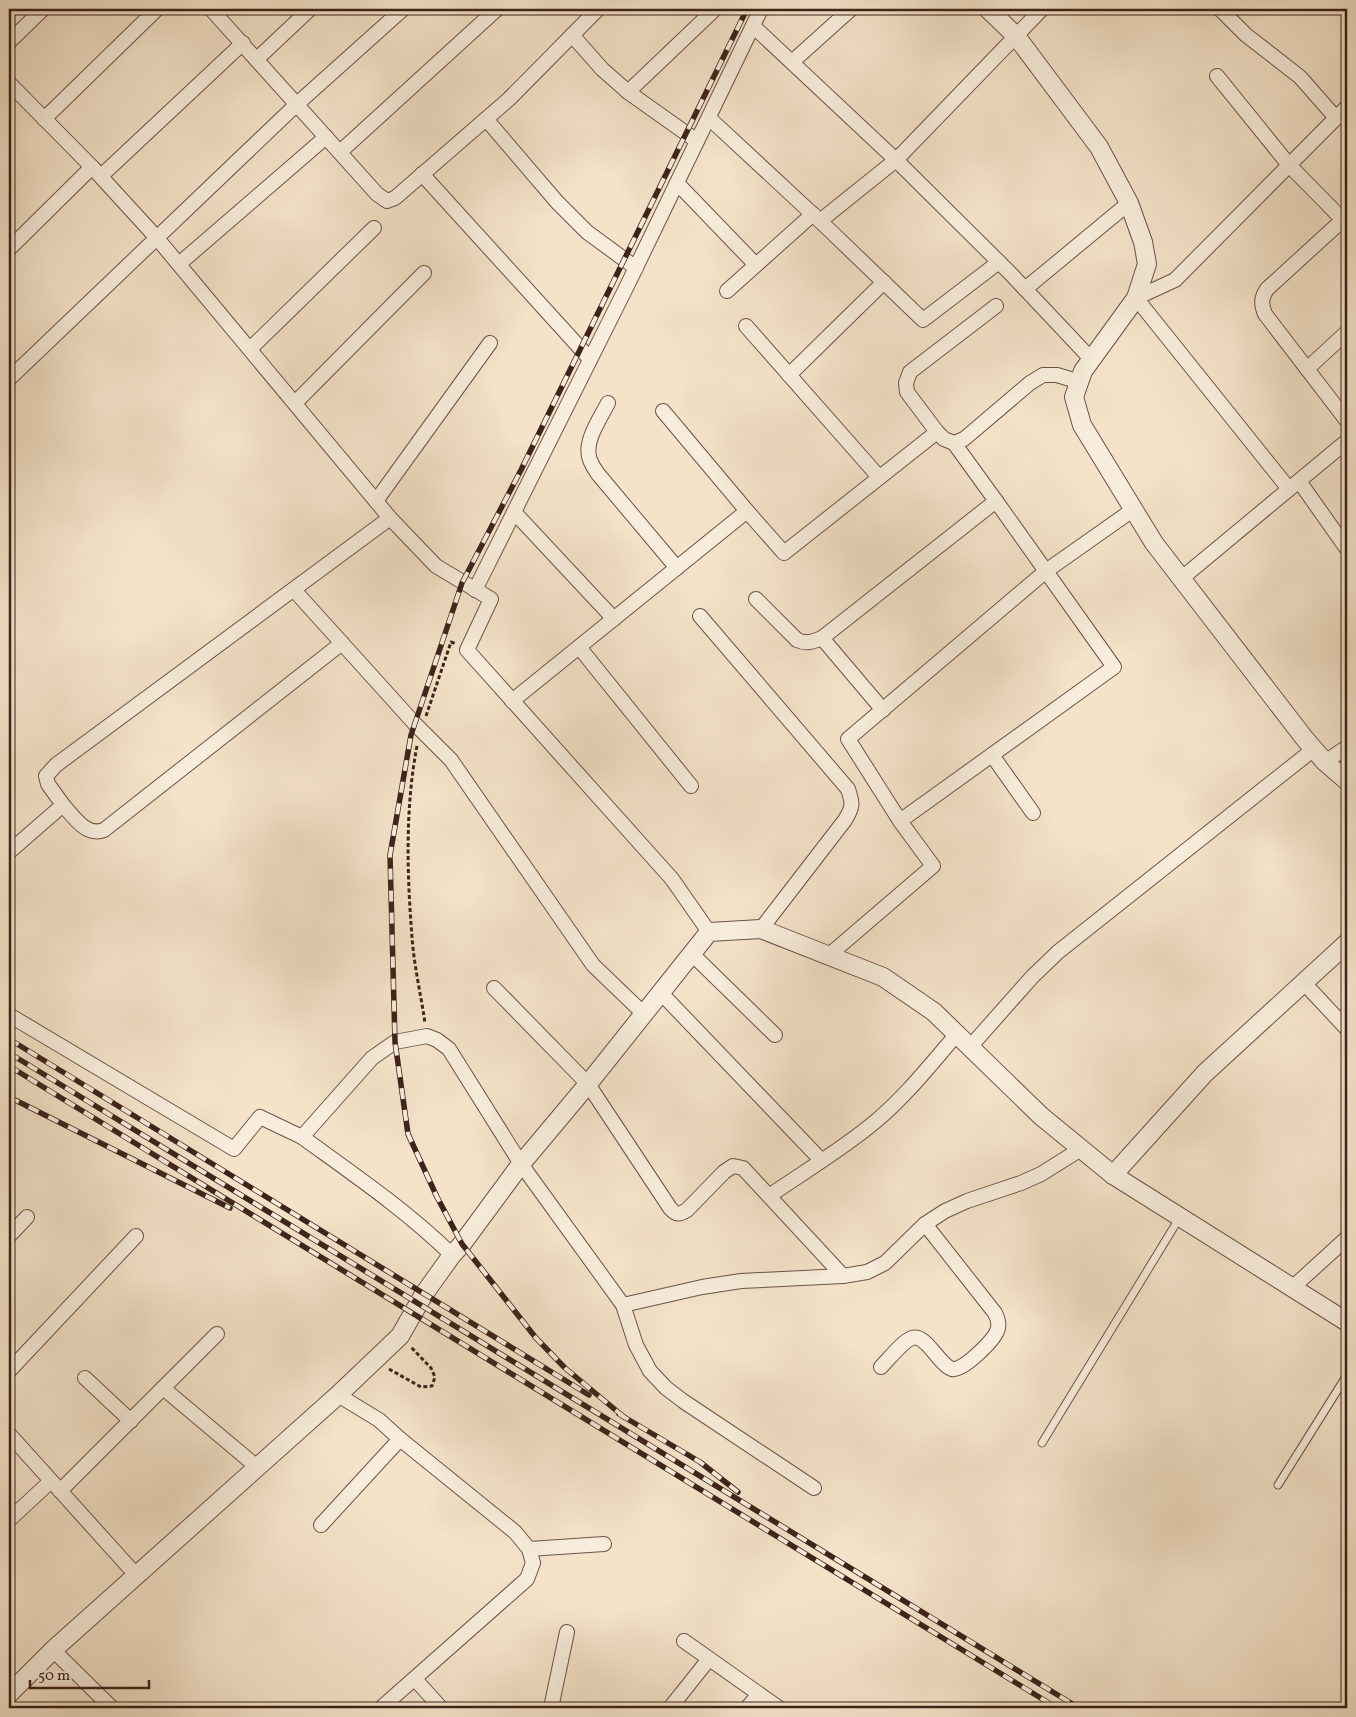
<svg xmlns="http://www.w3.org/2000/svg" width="1356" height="1717" font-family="Vollkorn,serif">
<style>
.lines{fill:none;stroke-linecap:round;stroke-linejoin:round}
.service-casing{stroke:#6b5346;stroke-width:9}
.minor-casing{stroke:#6b5346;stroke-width:16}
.tertiary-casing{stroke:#6b5346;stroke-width:20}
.path{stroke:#3d231a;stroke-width:3;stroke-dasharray:4 2.5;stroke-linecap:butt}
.service{stroke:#f8eddc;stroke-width:7}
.minor{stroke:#f8eddc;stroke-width:14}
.tertiary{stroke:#f8eddc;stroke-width:18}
.rail-casing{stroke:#3d231a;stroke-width:5.5}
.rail{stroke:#f8eddc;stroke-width:4;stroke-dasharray:11;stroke-linecap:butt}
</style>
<rect width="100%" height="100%" fill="#f4e3c9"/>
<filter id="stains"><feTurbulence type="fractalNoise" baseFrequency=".004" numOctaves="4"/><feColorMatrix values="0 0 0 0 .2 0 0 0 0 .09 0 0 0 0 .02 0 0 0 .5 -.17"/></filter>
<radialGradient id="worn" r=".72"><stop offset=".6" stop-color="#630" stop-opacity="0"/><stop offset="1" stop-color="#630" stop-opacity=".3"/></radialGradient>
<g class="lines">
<defs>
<g id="service">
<path d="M 1042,1443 L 1180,1217"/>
<path d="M 1278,1485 L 1347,1375"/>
</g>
<g id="minor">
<path d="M 211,9 L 377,194 L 387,201 L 395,198 L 509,99 L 598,9"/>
<path d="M 1220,9 L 1246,35 L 1300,77 L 1336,118 L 1347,107"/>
<path d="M 753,26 L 896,160 L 1010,273 L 1092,360"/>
<path d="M 572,35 L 602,69 L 628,92 L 697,141"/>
<path d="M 9,42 L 43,9"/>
<path d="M 257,59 L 310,9"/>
<path d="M 792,62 L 851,9"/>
<path d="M 1217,76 L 1289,165 L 1343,220"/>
<path d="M 9,83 L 92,167 L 156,237 L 390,518 L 436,566 L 491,599 L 467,650 L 672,879 L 709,932"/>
<path d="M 628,92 L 713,11"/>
<path d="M 709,118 L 820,221 L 923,320 L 999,262"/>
<path d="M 44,119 L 157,9"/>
<path d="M 486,119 L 557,202 L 587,232 L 636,268"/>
<path d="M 340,152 L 497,9"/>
<path d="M 422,174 L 590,359"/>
<path d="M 101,176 L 243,43"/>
<path d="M 677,183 L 756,265"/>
<path d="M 1347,216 L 1267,289 C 1261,298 1261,304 1265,314 L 1347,421"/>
<path d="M 820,221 L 896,160 L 1042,9"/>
<path d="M 9,249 L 92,167"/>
<path d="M 179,264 L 326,137"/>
<path d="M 1025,289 L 1129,203"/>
<path d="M 727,291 L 813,214"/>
<path d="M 996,306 L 910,372 L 906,383 L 907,392 L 937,432 L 944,439 L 954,443 L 964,439 L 1030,383 L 1043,375 L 1057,375 L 1080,382"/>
<path d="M 746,326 L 879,477"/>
<path d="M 250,349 L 374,228"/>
<path d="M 1307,369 L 1347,332"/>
<path d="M 789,375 L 884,282"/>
<path d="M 9,379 L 297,104 L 403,9"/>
<path d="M 295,403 L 424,273"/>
<path d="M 608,403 C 600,419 583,442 590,460 C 592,465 595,470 598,474 L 677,568"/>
<path d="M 663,411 L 747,511"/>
<path d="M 954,443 L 996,501"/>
<path d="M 1299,481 L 1347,549"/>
<path d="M 1289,489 L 1136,298 L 1175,280 L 1336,118"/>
<path d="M 376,501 L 490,343"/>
<path d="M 514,512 L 614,619"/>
<path d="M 1182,578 L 1347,441"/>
<path d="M 294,590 L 415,724 L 451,760 L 593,965 L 644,1014"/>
<path d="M 475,590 L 627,286 L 761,9"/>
<path d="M 756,599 L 797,640 C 806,644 813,642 822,638"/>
<path d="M 700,616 L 848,789 C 853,804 853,807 845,820 L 761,929"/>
<path d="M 579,647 L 691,786"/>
<path d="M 512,701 L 747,511 L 784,553 L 937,432"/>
<path d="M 992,755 L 1033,813"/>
<path d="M 1325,762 L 1347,747"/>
<path d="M 63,805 L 48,784 L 46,776 L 56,765 L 390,518"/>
<path d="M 900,821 L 848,739 L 1046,571 L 1134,509"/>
<path d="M 9,852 L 63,805 C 74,817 86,837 104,830 L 342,643"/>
<path d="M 692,954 L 775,1035"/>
<path d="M 828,956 L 933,866 L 900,821 L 1114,667 L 996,501 L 822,638 L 883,710"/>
<path d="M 1304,983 L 1347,1029"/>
<path d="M 494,988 L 588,1084 L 670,1208 C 676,1215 679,1215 687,1210 L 724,1172 L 733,1166 L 743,1168 L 843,1276"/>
<path d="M 661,993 L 821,1160"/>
<path d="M 9,1015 L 234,1149 L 260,1117 L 302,1137 L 372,1058 L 395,1042 L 427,1036 L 437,1040 L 449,1049 L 521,1164 L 623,1305 L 636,1345 L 650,1371 L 666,1388 L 683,1401 L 814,1488"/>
<path d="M 970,1047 L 1032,977 L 1058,952 L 1314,749"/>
<path d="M 302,1137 C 353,1174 406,1210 452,1255"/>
<path d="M 769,1196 C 805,1171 843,1149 876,1121 C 906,1096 931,1064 957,1034"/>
<path d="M 9,1236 L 27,1217"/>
<path d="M 1292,1288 L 1347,1238"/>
<path d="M 623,1305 L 702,1287 L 741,1281 L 843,1276 L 867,1272 L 885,1263 L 925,1224 L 945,1211 L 967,1201 L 1021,1183 L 1041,1174 L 1081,1149"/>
<path d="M 881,1367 C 888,1360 903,1341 912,1338 C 926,1333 939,1365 952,1369 C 962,1372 993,1341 997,1331 C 1000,1325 998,1319 995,1313 L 925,1224"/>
<path d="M 9,1371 L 136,1236"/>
<path d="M 85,1378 L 131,1421"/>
<path d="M 163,1388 L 257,1467"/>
<path d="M 338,1395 L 379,1420 L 400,1439 L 515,1532 L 529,1549 L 533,1563 L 527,1579 L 381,1708"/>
<path d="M 9,1434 L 136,1575"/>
<path d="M 60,1491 L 217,1334"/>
<path d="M 9,1520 L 51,1481"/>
<path d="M 321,1525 L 400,1439"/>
<path d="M 529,1549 L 604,1544"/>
<path d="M 684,1641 L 779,1708"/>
<path d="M 53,1650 L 112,1708"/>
<path d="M 415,1679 L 441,1708"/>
<path d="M 551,1708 L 567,1632"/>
<path d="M 670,1708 L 709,1659"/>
<path d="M 747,1708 L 759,1694"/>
</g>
<g id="tertiary">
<path d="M 988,9 L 1016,36 L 1099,147 L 1129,203 L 1143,242 L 1147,264 L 1136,298 L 1083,371 L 1074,397 L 1082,425 L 1154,543 L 1305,739 L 1325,762 L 1347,781"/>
<path d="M 1113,1175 L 1205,1073 L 1347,943"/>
<path d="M 9,1694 L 53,1650 L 338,1395 L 400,1336 L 424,1294 L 452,1255 L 462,1244 L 521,1164 L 588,1084 L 709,932 L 761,929 L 883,977 L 934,1012 L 1041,1116 L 1113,1175 L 1347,1322"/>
</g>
</defs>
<use href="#service" class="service-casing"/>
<use href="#minor" class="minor-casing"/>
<use href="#tertiary" class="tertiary-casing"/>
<g class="path">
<path d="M 426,716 L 451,642 L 456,644"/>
<path d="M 417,746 C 405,808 407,874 412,937 C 414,966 421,995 425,1023"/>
<path d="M 389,1369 L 421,1387 L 432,1386 L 435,1377 L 431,1368 L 411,1347"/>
</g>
<use href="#service" class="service"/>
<use href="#minor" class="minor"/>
<use href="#tertiary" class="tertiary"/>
<defs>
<g id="rail">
<path d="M 9,1039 L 589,1395"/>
<path d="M 9,1053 L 1079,1708"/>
<path d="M 9,1066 L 1057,1708"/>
<path d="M 9,1097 L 230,1208"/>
<path d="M 619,1414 L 700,1462 L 738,1492"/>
<path d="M 624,1417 L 565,1368 L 536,1338 L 462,1244 L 437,1197 L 408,1134 L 395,1042 L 390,855 L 411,735 L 462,583 L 521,470 L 747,9"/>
</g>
</defs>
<use href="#rail" class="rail-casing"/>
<use href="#rail" class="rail"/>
</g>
<rect width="1356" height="1717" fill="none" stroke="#f4e3c9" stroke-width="30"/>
<rect x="10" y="10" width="1336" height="1697" fill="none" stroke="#3d231a" stroke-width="2.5"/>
<rect x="15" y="15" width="1326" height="1687" fill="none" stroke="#3d231a"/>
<path d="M30 1680v8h119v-8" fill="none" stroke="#3d231a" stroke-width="2.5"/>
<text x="38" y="1680" font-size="15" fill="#3d231a" stroke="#f8eddc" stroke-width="4" paint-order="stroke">50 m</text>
<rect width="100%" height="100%" filter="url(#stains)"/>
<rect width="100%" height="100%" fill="url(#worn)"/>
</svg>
